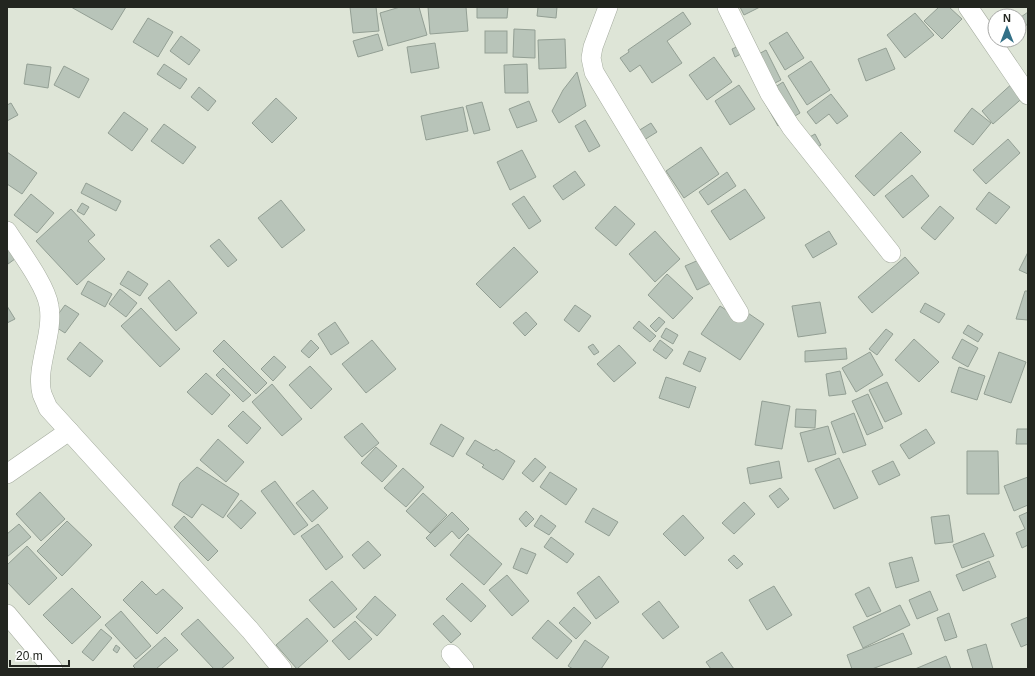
<svg xmlns="http://www.w3.org/2000/svg" width="1035" height="676" font-family="Arial,sans-serif">
<style>
.building{fill:#b8c4b9;stroke:#939f94}
.lines{fill:none;stroke-linecap:round;stroke-linejoin:round}
.minor-casing{stroke:#a5ac9f;stroke-width:20}
.minor{stroke:#fff;stroke-width:19}
</style>
<rect width="100%" height="100%" fill="#dee5d7"/>
<g class="building">
<path d="M 71,7 L 126,7 L 112,30 Z"/>
<path d="M 350,7 L 376,7 L 379,31 L 353,33 Z"/>
<path d="M 400,7 L 419,7 L 427,35 L 388,46 L 380,13 Z"/>
<path d="M 428,7 L 466,7 L 468,31 L 430,34 Z"/>
<path d="M 477,7 L 508,7 L 507,18 L 477,18 Z"/>
<path d="M 538,7 L 557,7 L 556,18 L 537,16 Z"/>
<path d="M 740,7 L 760,7 L 744,15 Z"/>
<path d="M 939,7 L 949,7 L 962,19 L 942,39 L 924,21 Z"/>
<path d="M 683,12 L 691,24 L 667,41 L 682,63 L 652,83 L 640,65 L 630,72 L 620,58 L 629,52 L 628,50 Z"/>
<path d="M 1028,12 L 1028,27 L 1021,17 Z"/>
<path d="M 915,13 L 934,35 L 905,58 L 887,35 Z"/>
<path d="M 148,18 L 173,32 L 158,57 L 133,42 Z"/>
<path d="M 514,29 L 535,30 L 535,58 L 513,57 Z"/>
<rect x="485" y="31" width="22" height="22"/>
<path d="M 787,32 L 804,58 L 785,70 L 769,43 Z"/>
<path d="M 378,34 L 383,50 L 358,57 L 353,41 Z"/>
<path d="M 181,36 L 200,50 L 189,65 L 170,51 Z"/>
<path d="M 565,39 L 566,68 L 539,69 L 538,40 Z"/>
<path d="M 750,41 L 753,48 L 735,57 L 732,49 Z"/>
<path d="M 435,43 L 439,68 L 411,73 L 407,47 Z"/>
<path d="M 886,48 L 895,69 L 866,81 L 858,59 Z"/>
<path d="M 766,50 L 781,80 L 761,90 L 746,61 Z"/>
<path d="M 714,57 L 732,82 L 707,100 L 689,75 Z"/>
<path d="M 811,61 L 830,90 L 807,105 L 788,76 Z"/>
<path d="M 27,64 L 51,67 L 48,88 L 24,84 Z"/>
<path d="M 164,64 L 187,79 L 180,89 L 157,74 Z"/>
<path d="M 527,64 L 528,93 L 505,93 L 504,65 Z"/>
<path d="M 64,66 L 89,79 L 79,98 L 54,85 Z"/>
<path d="M 577,72 L 586,106 L 559,123 L 552,111 L 563,90 Z"/>
<path d="M 1015,81 L 1027,94 L 993,124 L 982,111 Z"/>
<path d="M 783,82 L 800,113 L 778,126 L 761,96 Z"/>
<path d="M 739,85 L 755,109 L 730,125 L 715,101 Z"/>
<path d="M 199,87 L 216,101 L 208,111 L 191,97 Z"/>
<path d="M 831,94 L 848,116 L 837,124 L 829,114 L 816,124 L 807,112 Z"/>
<path d="M 276,98 L 297,118 L 272,143 L 252,123 Z"/>
<path d="M 529,101 L 537,121 L 517,128 L 509,109 Z"/>
<path d="M 482,102 L 490,130 L 474,134 L 466,106 Z"/>
<path d="M 11,103 L 18,115 L 7,121 L 7,105 Z"/>
<path d="M 463,107 L 468,131 L 426,140 L 421,116 Z"/>
<path d="M 972,108 L 991,123 L 973,145 L 954,131 Z"/>
<path d="M 124,112 L 148,129 L 132,151 L 108,133 Z"/>
<path d="M 585,120 L 600,146 L 589,152 L 575,126 Z"/>
<path d="M 651,123 L 657,132 L 631,148 L 625,139 Z"/>
<path d="M 164,124 L 196,147 L 183,164 L 151,141 Z"/>
<path d="M 901,132 L 921,152 L 874,196 L 855,176 Z"/>
<path d="M 815,134 L 821,145 L 806,154 L 799,143 Z"/>
<path d="M 1008,139 L 1020,153 L 986,184 L 973,170 Z"/>
<path d="M 701,147 L 719,174 L 684,198 L 666,171 Z"/>
<path d="M 522,150 L 536,177 L 510,190 L 497,162 Z"/>
<path d="M 7,152 L 37,173 L 22,194 L 7,184 Z"/>
<path d="M 575,171 L 585,185 L 563,200 L 553,186 Z"/>
<path d="M 727,172 L 736,186 L 708,205 L 699,192 Z"/>
<path d="M 912,175 L 929,196 L 903,218 L 885,196 Z"/>
<path d="M 86,183 L 121,201 L 116,211 L 81,193 Z"/>
<path d="M 745,189 L 765,218 L 730,240 L 711,211 Z"/>
<path d="M 989,192 L 1010,207 L 996,224 L 976,209 Z"/>
<path d="M 31,194 L 54,213 L 37,233 L 14,215 Z"/>
<path d="M 524,196 L 541,221 L 529,229 L 512,204 Z"/>
<path d="M 281,200 L 305,230 L 282,248 L 258,218 Z"/>
<path d="M 82,203 L 89,207 L 84,215 L 77,211 Z"/>
<path d="M 615,206 L 635,224 L 616,246 L 595,228 Z"/>
<path d="M 940,206 L 954,218 L 935,240 L 921,228 Z"/>
<path d="M 71,209 L 95,235 L 88,241 L 105,259 L 77,285 L 36,241 Z"/>
<path d="M 655,231 L 680,259 L 655,282 L 629,254 Z"/>
<path d="M 829,231 L 837,244 L 813,258 L 805,245 Z"/>
<path d="M 219,239 L 237,260 L 228,267 L 210,246 Z"/>
<path d="M 13,246 L 19,256 L 8,264 L 7,250 Z"/>
<path d="M 514,247 L 538,272 L 500,308 L 476,284 Z"/>
<path d="M 1028,252 L 1028,274 L 1019,270 Z"/>
<path d="M 905,257 L 919,273 L 872,313 L 858,297 Z"/>
<path d="M 701,259 L 713,282 L 697,290 L 685,266 Z"/>
<path d="M 128,271 L 148,284 L 140,296 L 120,284 Z"/>
<path d="M 667,274 L 693,298 L 673,319 L 648,295 Z"/>
<path d="M 169,280 L 197,313 L 176,331 L 148,298 Z"/>
<path d="M 88,281 L 112,294 L 105,307 L 81,294 Z"/>
<path d="M 120,289 L 137,303 L 126,317 L 109,304 Z"/>
<path d="M 1025,291 L 1028,291 L 1028,320 L 1016,319 Z"/>
<path d="M 820,302 L 826,333 L 798,337 L 792,306 Z"/>
<path d="M 925,303 L 945,314 L 939,323 L 920,312 Z"/>
<path d="M 65,305 L 79,314 L 65,333 L 51,324 Z"/>
<path d="M 575,305 L 591,316 L 579,332 L 564,320 Z"/>
<path d="M 7,306 L 15,319 L 7,323 Z"/>
<path d="M 720,306 L 740,319 L 745,311 L 764,324 L 740,360 L 701,334 Z"/>
<path d="M 141,308 L 180,349 L 160,367 L 121,326 Z"/>
<path d="M 526,312 L 537,324 L 525,336 L 513,323 Z"/>
<path d="M 659,317 L 665,322 L 656,332 L 650,326 Z"/>
<path d="M 639,321 L 656,336 L 650,342 L 633,328 Z"/>
<path d="M 335,322 L 349,343 L 331,355 L 318,334 Z"/>
<path d="M 968,325 L 983,334 L 978,342 L 963,333 Z"/>
<path d="M 666,328 L 678,335 L 673,344 L 661,337 Z"/>
<path d="M 886,329 L 893,334 L 877,355 L 869,349 Z"/>
<path d="M 914,339 L 939,362 L 919,382 L 895,360 Z"/>
<path d="M 962,339 L 978,348 L 968,367 L 952,358 Z"/>
<path d="M 224,340 L 267,383 L 256,394 L 213,351 Z"/>
<path d="M 311,340 L 319,348 L 309,358 L 301,351 Z"/>
<path d="M 372,340 L 396,369 L 366,393 L 342,364 Z"/>
<path d="M 660,340 L 673,350 L 666,359 L 653,350 Z"/>
<path d="M 80,342 L 103,361 L 90,377 L 67,359 Z"/>
<path d="M 593,344 L 599,352 L 594,355 L 588,347 Z"/>
<path d="M 619,345 L 636,363 L 614,382 L 597,364 Z"/>
<path d="M 846,348 L 847,359 L 805,362 L 805,351 Z"/>
<path d="M 689,351 L 706,358 L 700,372 L 683,364 Z"/>
<path d="M 870,352 L 883,375 L 856,392 L 842,368 Z"/>
<path d="M 999,352 L 1026,362 L 1011,403 L 984,394 Z"/>
<path d="M 274,356 L 286,367 L 273,381 L 261,369 Z"/>
<path d="M 310,366 L 332,389 L 311,409 L 289,385 Z"/>
<path d="M 959,367 L 985,376 L 977,400 L 951,392 Z"/>
<path d="M 223,368 L 251,395 L 243,402 L 216,375 Z"/>
<path d="M 840,371 L 846,394 L 829,396 L 826,374 Z"/>
<path d="M 206,373 L 230,395 L 212,415 L 187,392 Z"/>
<path d="M 666,377 L 696,387 L 689,408 L 659,398 Z"/>
<path d="M 887,382 L 902,414 L 885,422 L 869,390 Z"/>
<path d="M 272,384 L 302,419 L 282,436 L 252,402 Z"/>
<path d="M 868,394 L 883,428 L 867,435 L 852,401 Z"/>
<path d="M 762,401 L 790,406 L 782,449 L 755,445 Z"/>
<path d="M 796,409 L 816,410 L 815,428 L 795,427 Z"/>
<path d="M 243,411 L 261,428 L 247,444 L 228,426 Z"/>
<path d="M 854,413 L 866,445 L 843,453 L 831,422 Z"/>
<path d="M 362,423 L 379,443 L 362,457 L 344,437 Z"/>
<path d="M 441,424 L 464,438 L 453,457 L 430,444 Z"/>
<path d="M 828,426 L 836,454 L 808,462 L 800,433 Z"/>
<path d="M 926,429 L 935,443 L 909,459 L 900,445 Z"/>
<path d="M 1017,429 L 1028,429 L 1028,444 L 1016,444 Z"/>
<path d="M 218,439 L 244,462 L 226,482 L 200,460 Z"/>
<path d="M 475,440 L 494,451 L 496,449 L 515,461 L 503,480 L 482,467 L 484,465 L 466,454 Z"/>
<path d="M 376,447 L 397,466 L 382,482 L 361,463 Z"/>
<path d="M 967,451 L 998,451 L 999,494 L 967,494 Z"/>
<path d="M 535,458 L 546,467 L 533,482 L 522,473 Z"/>
<path d="M 839,458 L 858,498 L 834,509 L 815,469 Z"/>
<path d="M 779,461 L 782,478 L 750,484 L 747,468 Z"/>
<path d="M 893,461 L 900,475 L 879,485 L 872,471 Z"/>
<path d="M 197,467 L 239,494 L 223,518 L 202,504 L 192,518 L 172,505 L 180,483 Z"/>
<path d="M 403,468 L 424,487 L 406,507 L 384,488 Z"/>
<path d="M 550,472 L 577,489 L 566,505 L 540,487 Z"/>
<path d="M 1028,477 L 1028,505 L 1014,511 L 1004,486 Z"/>
<path d="M 275,481 L 308,525 L 294,535 L 261,491 Z"/>
<path d="M 780,488 L 789,499 L 778,508 L 769,496 Z"/>
<path d="M 313,490 L 328,508 L 312,522 L 296,503 Z"/>
<path d="M 40,492 L 65,519 L 41,541 L 16,514 Z"/>
<path d="M 423,493 L 447,515 L 430,533 L 406,511 Z"/>
<path d="M 241,500 L 256,513 L 241,529 L 227,516 Z"/>
<path d="M 744,502 L 755,514 L 734,534 L 722,523 Z"/>
<path d="M 593,508 L 618,522 L 609,536 L 585,522 Z"/>
<path d="M 526,511 L 534,519 L 526,527 L 519,519 Z"/>
<path d="M 452,512 L 469,529 L 459,539 L 452,531 L 435,547 L 426,538 Z"/>
<path d="M 1028,512 L 1028,545 L 1022,548 L 1016,533 L 1025,529 L 1019,516 Z"/>
<path d="M 541,515 L 556,526 L 549,535 L 534,526 Z"/>
<path d="M 683,515 L 704,538 L 685,556 L 663,534 Z"/>
<path d="M 949,515 L 953,542 L 935,544 L 931,517 Z"/>
<path d="M 184,516 L 218,551 L 208,561 L 174,527 Z"/>
<path d="M 67,521 L 92,545 L 62,576 L 37,551 Z"/>
<path d="M 19,524 L 31,537 L 7,557 L 7,534 Z"/>
<path d="M 318,524 L 343,557 L 326,570 L 301,536 Z"/>
<path d="M 984,533 L 994,556 L 962,568 L 953,545 Z"/>
<path d="M 468,534 L 502,564 L 484,585 L 450,555 Z"/>
<path d="M 551,537 L 574,554 L 567,563 L 544,547 Z"/>
<path d="M 368,541 L 381,555 L 364,569 L 352,555 Z"/>
<path d="M 27,546 L 57,578 L 29,605 L 7,582 L 7,565 Z"/>
<path d="M 521,548 L 536,554 L 527,574 L 513,568 Z"/>
<path d="M 734,555 L 743,564 L 737,569 L 728,560 Z"/>
<path d="M 912,557 L 919,581 L 896,588 L 889,563 Z"/>
<path d="M 989,561 L 996,577 L 963,591 L 956,575 Z"/>
<path d="M 507,575 L 529,601 L 512,616 L 489,590 Z"/>
<path d="M 599,576 L 619,602 L 596,619 L 577,593 Z"/>
<path d="M 142,581 L 156,595 L 163,589 L 183,608 L 157,634 L 123,600 Z"/>
<path d="M 332,581 L 357,609 L 334,628 L 309,600 Z"/>
<path d="M 462,583 L 486,606 L 471,622 L 446,599 Z"/>
<path d="M 774,586 L 792,615 L 767,630 L 749,600 Z"/>
<path d="M 869,587 L 881,611 L 867,617 L 855,594 Z"/>
<path d="M 72,588 L 101,617 L 72,644 L 43,615 Z"/>
<path d="M 930,591 L 938,610 L 917,619 L 909,600 Z"/>
<path d="M 375,596 L 396,615 L 377,636 L 356,617 Z"/>
<path d="M 659,601 L 679,627 L 663,639 L 642,614 Z"/>
<path d="M 900,605 L 910,625 L 863,648 L 853,627 Z"/>
<path d="M 574,607 L 591,623 L 576,639 L 559,623 Z"/>
<path d="M 121,611 L 151,646 L 136,659 L 105,625 Z"/>
<path d="M 949,613 L 957,637 L 945,641 L 937,618 Z"/>
<path d="M 443,615 L 461,634 L 451,643 L 433,624 Z"/>
<path d="M 1028,617 L 1028,644 L 1021,647 L 1011,624 Z"/>
<path d="M 307,618 L 328,641 L 297,669 L 276,645 Z"/>
<path d="M 198,619 L 234,658 L 221,669 L 214,669 L 181,634 Z"/>
<path d="M 548,620 L 572,641 L 557,659 L 532,638 Z"/>
<path d="M 355,621 L 372,639 L 349,660 L 332,641 Z"/>
<path d="M 101,629 L 112,638 L 93,661 L 82,652 Z"/>
<path d="M 903,633 L 912,654 L 872,669 L 852,669 L 847,655 Z"/>
<path d="M 165,637 L 178,650 L 156,669 L 136,669 L 133,666 Z"/>
<path d="M 585,640 L 609,657 L 601,669 L 573,669 L 568,666 Z"/>
<path d="M 986,644 L 993,669 L 973,669 L 967,650 Z"/>
<path d="M 116,645 L 120,648 L 117,653 L 113,650 Z"/>
<path d="M 722,652 L 734,669 L 711,669 L 706,662 Z"/>
<path d="M 946,656 L 951,669 L 915,669 Z"/>
</g>
<g class="lines">
<defs>
<g id="minor">
<path d="M 608,7 L 593,47 L 591,58 L 594,72 L 739,313"/>
<path d="M 727,7 L 770,94 L 791,127 L 891,253"/>
<path d="M 968,7 L 1028,95"/>
<path d="M 7,231 C 19,250 46,285 49,306 C 54,334 35,368 42,394 C 44,399 46,403 48,408 L 250,630 L 282,669"/>
<path d="M 7,474 L 69,431"/>
<path d="M 7,614 L 53,669"/>
<path d="M 451,654 L 464,669"/>
</g>
</defs>
<use href="#minor" class="minor-casing"/>
<use href="#minor" class="minor"/>
</g>
<rect width="1035" height="676" fill="none" stroke="#232620" stroke-width="16"/>
<g transform="translate(1007 28)"><circle r="19" fill="#ffffff" stroke="#a7a8a6"/>
<path d="M0-3L7 15L0 10L-7 15Z" fill="#337087"/>
<text y="-6" font-size="11" font-weight="bold" text-anchor="middle" fill="#232620">N</text>
</g>
<path d="M10 660v6h59v-6" fill="none" stroke="#232620" stroke-width="2"/>
<text x="16" y="660" font-size="12" fill="#232620" stroke="#ffffff" stroke-width="3" paint-order="stroke">20 m</text>
</svg>
